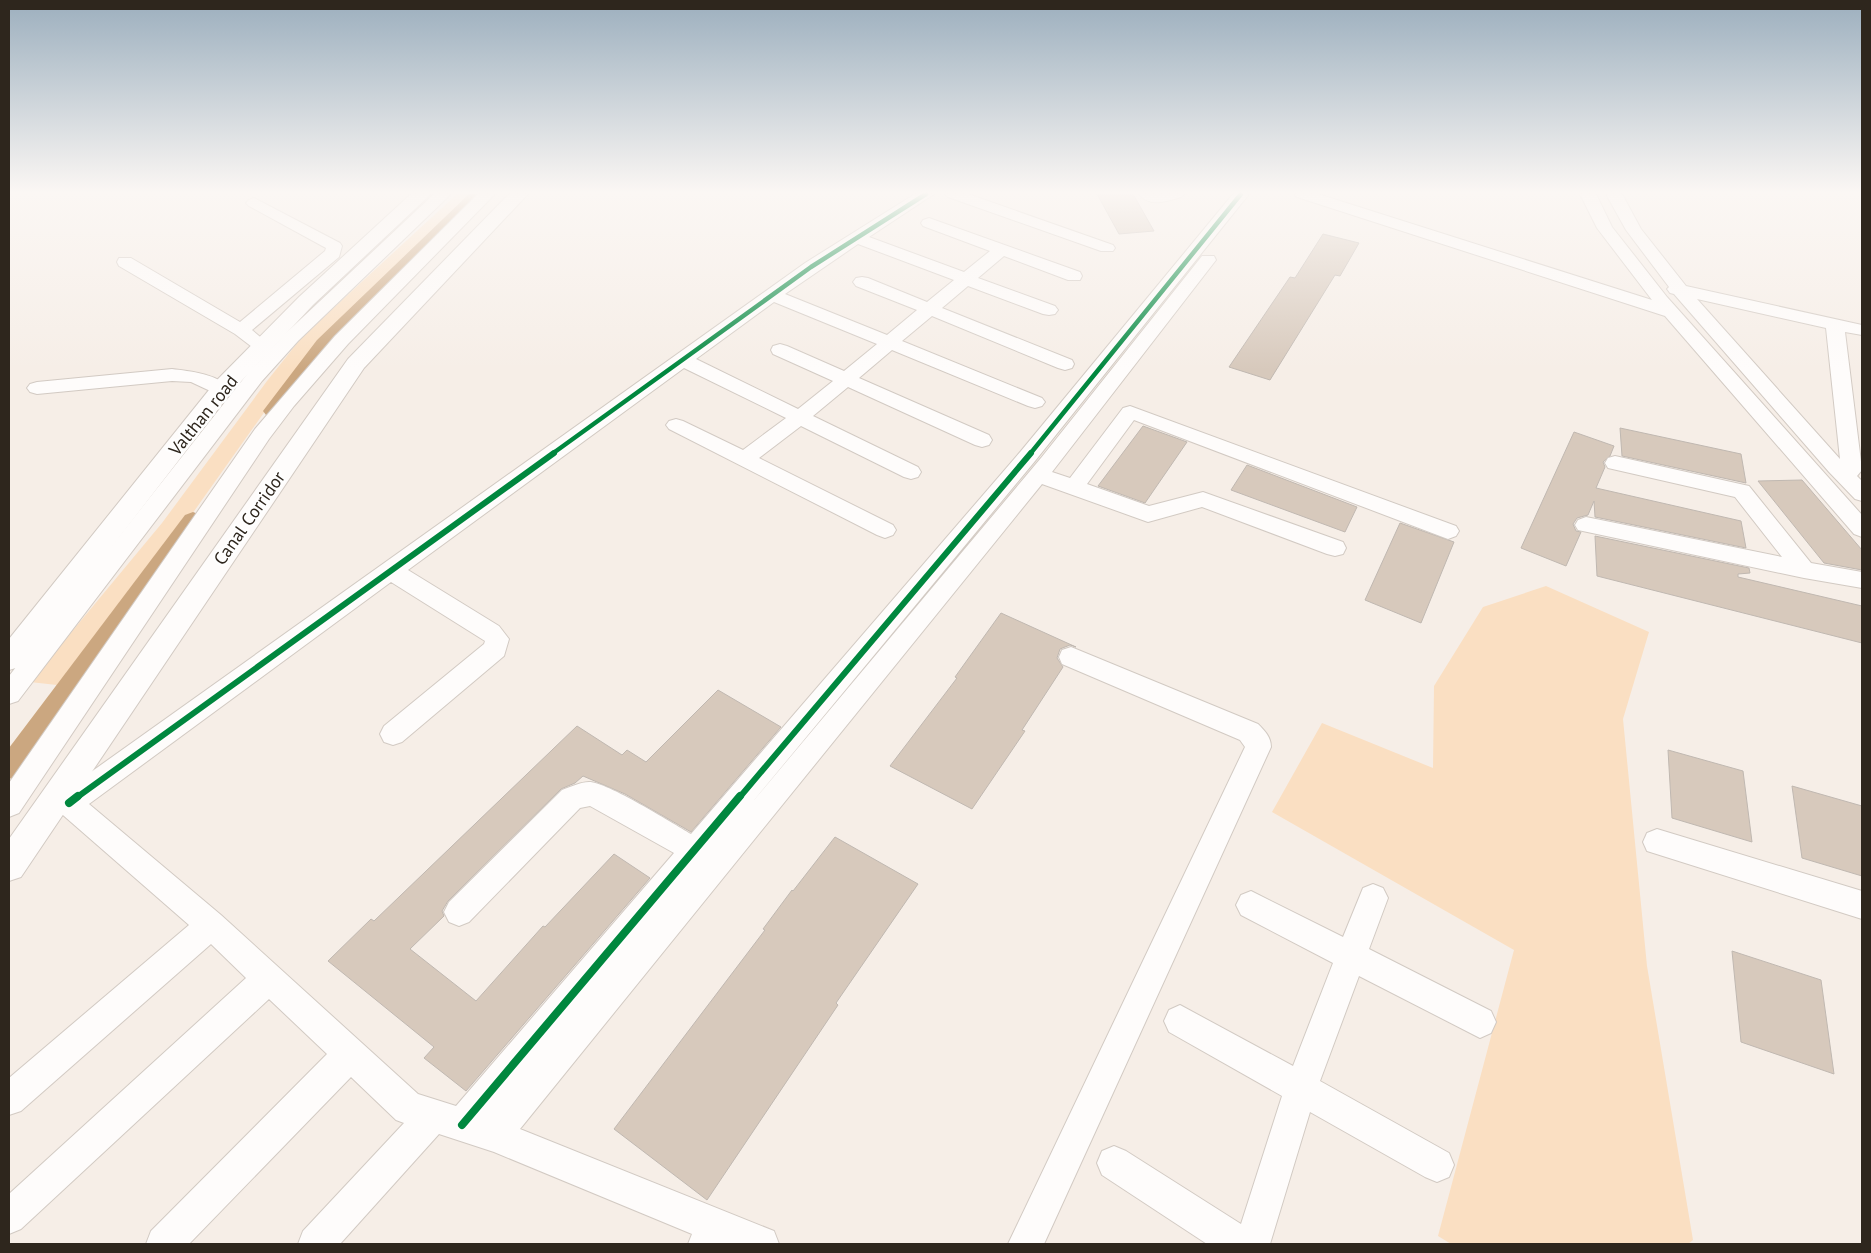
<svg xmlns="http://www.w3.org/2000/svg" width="1871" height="1253" font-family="'PT Sans',sans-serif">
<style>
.green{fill:#fadfc2}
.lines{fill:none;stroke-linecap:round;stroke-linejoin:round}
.canal{fill:#cba780;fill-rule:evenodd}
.building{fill:#d7c9bc;stroke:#c0b8b1}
.minor-casing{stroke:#d2cac3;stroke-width:2}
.major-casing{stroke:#d2cac3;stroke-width:2}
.minor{fill:#fefcfb;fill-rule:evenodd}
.major{fill:#fefcfb;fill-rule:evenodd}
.cycleway-far2-casing{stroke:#fefefe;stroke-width:7}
.cycleway-far1-casing{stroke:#fefefe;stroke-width:9}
.cycleway-casing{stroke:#fefefe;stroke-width:11}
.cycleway-far2{stroke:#00873e;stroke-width:4.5}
.cycleway-far1{stroke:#00873e;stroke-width:6}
.cycleway{stroke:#00873e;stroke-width:8}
.labels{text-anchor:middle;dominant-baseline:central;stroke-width:5;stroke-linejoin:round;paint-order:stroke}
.street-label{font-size:18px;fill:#2e261d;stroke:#fefefe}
</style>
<rect width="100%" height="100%" fill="#f6eee7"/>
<g class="green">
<path d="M 457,194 L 474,194 L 317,344 L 285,383 L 9,772 L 9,748 L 57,685 L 30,682 L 162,523 L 267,381 L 302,337 Z"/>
<path d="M 1546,586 L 1649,632 L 1623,719 L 1647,966 L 1693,1240 L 1688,1244 L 1451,1244 L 1438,1236 L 1514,950 L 1272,812 L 1322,723 L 1433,768 L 1434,686 L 1483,607 Z"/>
</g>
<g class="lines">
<g class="canal">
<path d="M 469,194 L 486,194 L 329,348 L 280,415 L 273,417 L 266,415 L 263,411 L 266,407 L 317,340 Z"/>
<path d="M 193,512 L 201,515 L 204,520 L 201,525 L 18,776 L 9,779 L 9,748 L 185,515 Z"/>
</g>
</g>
<g class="building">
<path d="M 1097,194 L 1133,194 L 1154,231 L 1119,234 Z"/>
<path d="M 1323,234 L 1359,243 L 1340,276 L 1335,275 L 1270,380 L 1229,367 L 1290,277 L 1295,278 Z"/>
<path d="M 1143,426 L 1187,442 L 1145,503 L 1098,486 Z"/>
<path d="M 1620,428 L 1741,454 L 1746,483 L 1622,456 Z"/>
<path d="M 1574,432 L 1614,446 L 1610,456 L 1603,462 L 1605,467 L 1596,488 L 1741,521 L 1746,548 L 1595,517 L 1594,501 L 1588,515 L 1577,518 L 1573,524 L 1576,531 L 1581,532 L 1566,566 L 1521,548 Z"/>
<path d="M 1247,465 L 1357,507 L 1345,532 L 1231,490 Z"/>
<path d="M 1802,480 L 1862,550 L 1862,570 L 1824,563 L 1758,481 Z"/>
<path d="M 1400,523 L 1454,542 L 1421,623 L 1365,600 Z"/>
<path d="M 1595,536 L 1749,568 L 1750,573 L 1738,574 L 1738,577 L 1862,606 L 1862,643 L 1597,576 Z"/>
<path d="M 1001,613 L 1076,647 L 1070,645 L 1060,649 L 1057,658 L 1063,667 L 1022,730 L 1025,731 L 972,809 L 890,766 L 957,678 L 955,677 Z"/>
<path d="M 718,690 L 781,727 L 691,832 L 625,794 L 583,776 L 575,783 L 561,789 L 448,901 L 442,911 L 444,916 L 410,949 L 476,1001 L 543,926 L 545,927 L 614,854 L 650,878 L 466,1091 L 424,1058 L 434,1047 L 328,961 L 371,919 L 374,921 L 577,726 L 622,755 L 627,750 L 646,762 Z"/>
<path d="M 1668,750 L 1743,771 L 1752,842 L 1672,818 Z"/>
<path d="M 1792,786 L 1862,806 L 1862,876 L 1802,858 Z"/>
<path d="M 835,837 L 918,884 L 836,1003 L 838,1005 L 707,1200 L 614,1129 L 765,930 L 763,929 L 792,890 L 793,891 Z"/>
<path d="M 1732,951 L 1821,980 L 1834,1074 L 1741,1042 Z"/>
</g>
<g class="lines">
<defs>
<g id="minor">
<path d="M 434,194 L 451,194 L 298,341 L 262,381 L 18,701 L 9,704 L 9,676 L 248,373 L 286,333 Z"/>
<path d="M 478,194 L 495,194 L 348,344 L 294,406 L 269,439 L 19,813 L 9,817 L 9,783 L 255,429 L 335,336 Z"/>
<path d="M 915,194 L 934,194 L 869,237 L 964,272 L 990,251 L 923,226 L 921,223 L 923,220 L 929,218 L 1080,272 L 1082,276 L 1080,280 L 1068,280 L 1004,256 L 978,278 L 1055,306 L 1058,310 L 1055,314 L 1049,315 L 1043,314 L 968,286 L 942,308 L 1072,360 L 1074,364 L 1072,368 L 1065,370 L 1058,368 L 932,316 L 902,341 L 1042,398 L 1045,402 L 1042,406 L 1035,408 L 1028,406 L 892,350 L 859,378 L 989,435 L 992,440 L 989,445 L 982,447 L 975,445 L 848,387 L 813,416 L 918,467 L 921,472 L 918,477 L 911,479 L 904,477 L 801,426 L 759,458 L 893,525 L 896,530 L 893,535 L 885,538 L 877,535 L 669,429 L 666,425 L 669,421 L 676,419 L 683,421 L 743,450 L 786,418 L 684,368 L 408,570 L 499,626 L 509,639 L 504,656 L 402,742 L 393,745 L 384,742 L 380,734 L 384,726 L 484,644 L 485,641 L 391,582 L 89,804 L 221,915 L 418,1094 L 456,1106 L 674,853 L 590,806 L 580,808 L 469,922 L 459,926 L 449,922 L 444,912 L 449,902 L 562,790 C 570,787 581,782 589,782 C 607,782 672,823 691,834 L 1021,451 L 1233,194 L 1249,194 L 1035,461 L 750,805 L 1041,458 L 1202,256 L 1214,256 L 1216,260 L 1052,472 L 1070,478 L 1123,408 L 1130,406 L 1456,526 L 1459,531 L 1456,536 L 1448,539 L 1440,536 L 1134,420 L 1087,484 L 1149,506 L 1203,492 L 1343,542 L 1346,548 L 1343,554 L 1335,556 L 1327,554 L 1202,507 L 1148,522 L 1042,484 L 520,1129 L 774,1231 L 779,1244 L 688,1244 L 692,1234 L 494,1152 L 439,1134 L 340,1244 L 298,1244 L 303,1231 L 404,1123 L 396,1120 L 351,1077 L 189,1244 L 146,1244 L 151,1231 L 327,1054 L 269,999 L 21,1229 L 9,1234 L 9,1194 L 246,978 L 211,944 L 21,1111 L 9,1115 L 9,1078 L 189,925 L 48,802 L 45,794 L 48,786 L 58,782 L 70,787 L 805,263 ZM 858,244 L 954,280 L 927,302 L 868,278 L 862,277 L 856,278 L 853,282 L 856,286 L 917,310 L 887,335 L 785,294 ZM 774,302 L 877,344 L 844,371 L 787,346 L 780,344 L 773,346 L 771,350 L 773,354 L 833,381 L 798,409 L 696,359 Z"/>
<path d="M 945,194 L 968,194 L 1113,245 L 1115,248 L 1113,251 L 1101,251 L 948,197 Z"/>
<path d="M 1139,194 L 1184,194 L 1181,197 C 1167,201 1150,208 1139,194 Z"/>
<path d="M 1294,194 L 1318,194 L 1652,300 L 1597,228 L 1580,194 L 1596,194 L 1612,227 L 1667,297 L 1862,515 L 1862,537 L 1854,534 L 1665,316 L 1297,197 Z"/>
<path d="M 1606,194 L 1622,194 L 1641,229 L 1686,286 L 1862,325 L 1862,335 L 1845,332 L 1862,470 L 1857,476 L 1862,481 L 1862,501 L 1855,499 L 1829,472 L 1674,294 L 1670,293 L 1667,289 L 1669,287 L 1626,230 ZM 1697,299 L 1826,328 L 1840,459 Z"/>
<path d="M 254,198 L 340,243 L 342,246 L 339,257 L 252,330 L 271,346 L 268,350 L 262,351 L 256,350 L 235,334 L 119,266 L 117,262 L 119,258 L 131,258 L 240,322 L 325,251 L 326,248 L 249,206 L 246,203 L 249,200 Z"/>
<path d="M 172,369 C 189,371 220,374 231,390 L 228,394 L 221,396 L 191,382 L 172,381 L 37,394 L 30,392 L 27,388 L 30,384 L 37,382 Z"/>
<path d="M 1615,456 L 1749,486 L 1811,563 L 1862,572 L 1862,588 L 1804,578 L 1578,530 L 1575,525 L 1578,520 L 1586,517 L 1782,557 L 1735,497 L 1608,468 L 1605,463 L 1608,458 Z"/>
<path d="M 1071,647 L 1258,724 C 1265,731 1271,737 1271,747 L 1044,1244 L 1008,1244 L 1245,747 L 1240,740 L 1062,664 L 1059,657 L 1062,650 Z"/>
<path d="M 1657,829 L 1862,891 L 1862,919 L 1647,851 L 1643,842 L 1647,833 Z"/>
<path d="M 1373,884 L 1383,888 L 1388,898 L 1369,949 L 1491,1011 L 1496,1022 L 1491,1033 L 1480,1038 L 1359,976 L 1320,1081 L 1449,1153 L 1454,1165 L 1449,1177 L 1437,1182 L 1425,1177 L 1310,1112 L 1270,1244 L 1207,1244 L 1102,1175 L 1097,1163 L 1102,1151 L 1114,1146 L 1126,1151 L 1241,1224 L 1282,1096 L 1169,1032 L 1164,1021 L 1169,1010 L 1180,1005 L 1293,1066 L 1333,963 L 1241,915 L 1236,905 L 1241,895 L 1251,891 L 1343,937 L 1363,888 Z"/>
</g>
<g id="major">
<path d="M 411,194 L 431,194 L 313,305 L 233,390 L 19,667 L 9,670 L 9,639 L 217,380 L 299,297 Z"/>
<path d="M 509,194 L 528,194 L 364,368 L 21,877 L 9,881 L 9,839 L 348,359 Z"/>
</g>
</defs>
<use href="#minor" class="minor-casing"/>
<use href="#major" class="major-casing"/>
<use href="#minor" class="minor"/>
<use href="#major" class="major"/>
<defs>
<g id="cycleway-far2">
<path d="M 552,454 L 811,267 L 926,194"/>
<path d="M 1030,454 L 1241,194"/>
</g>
<g id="cycleway-far1">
<path d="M 76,798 L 554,453"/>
<path d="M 739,798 L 1031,453"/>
</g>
<g id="cycleway">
<path d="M 69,803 L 78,796"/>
<path d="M 462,1125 L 740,796"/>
</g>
</defs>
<use href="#cycleway-far2" class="cycleway-far2-casing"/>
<use href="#cycleway-far1" class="cycleway-far1-casing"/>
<use href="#cycleway" class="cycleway-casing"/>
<use href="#cycleway-far2" class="cycleway-far2"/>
<use href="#cycleway-far1" class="cycleway-far1"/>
<use href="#cycleway" class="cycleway"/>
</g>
<linearGradient id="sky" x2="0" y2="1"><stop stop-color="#9cafbe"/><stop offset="0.52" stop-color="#fbf7f4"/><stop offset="1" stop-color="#fbf7f4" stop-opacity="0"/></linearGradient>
<rect width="1871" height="370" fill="url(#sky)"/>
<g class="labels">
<g class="street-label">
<text transform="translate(203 415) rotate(-51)">Valthan road</text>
<text transform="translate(249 518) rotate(-55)">Canal Corridor</text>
</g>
</g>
<rect width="1871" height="1253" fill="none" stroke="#2e261d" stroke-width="20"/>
</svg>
